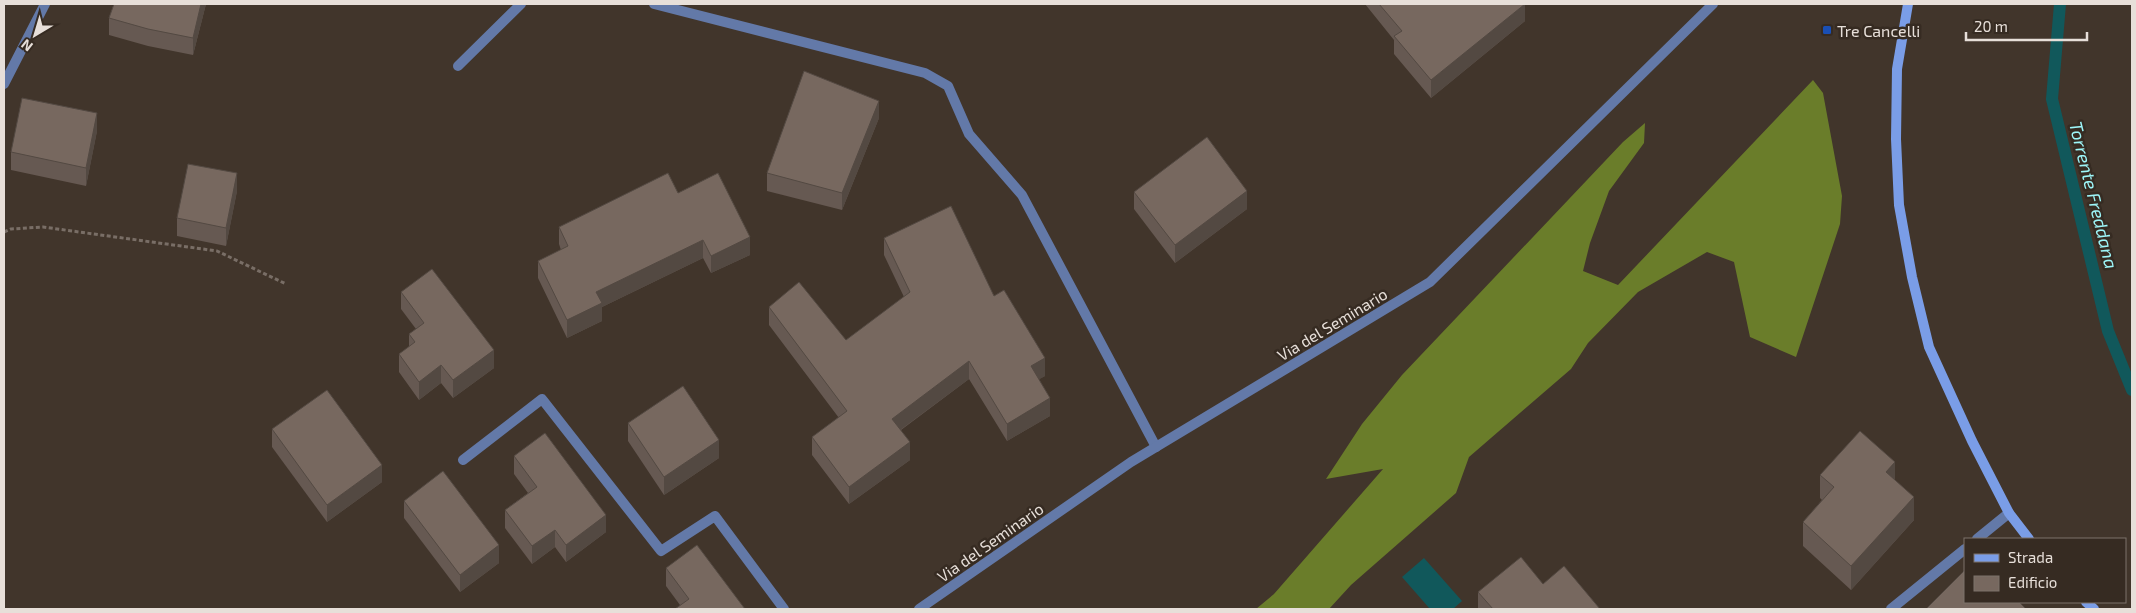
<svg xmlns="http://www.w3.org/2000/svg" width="2136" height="613" font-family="'Exo 2',sans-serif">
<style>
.forest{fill:#6a7d2a}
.water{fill:#11585b}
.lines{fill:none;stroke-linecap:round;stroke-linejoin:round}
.stream{stroke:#11585b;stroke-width:12}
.path{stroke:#796e66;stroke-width:3;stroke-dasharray:4 2.5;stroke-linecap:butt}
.service{stroke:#6379a8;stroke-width:10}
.minor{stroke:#6379a8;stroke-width:10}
.secondary{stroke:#7a9de7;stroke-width:10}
.wall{fill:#665952}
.shaded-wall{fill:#534942}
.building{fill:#77685f;stroke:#534942}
.transit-dot{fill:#1a4fb4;stroke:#362b22;stroke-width:2}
.labels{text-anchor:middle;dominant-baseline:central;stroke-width:5;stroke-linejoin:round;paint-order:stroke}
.poi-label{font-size:16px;fill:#e7dfd9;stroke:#362b22;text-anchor:start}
.street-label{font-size:16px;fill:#e7dfd9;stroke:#362b22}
.water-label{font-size:18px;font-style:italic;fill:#9ef6f9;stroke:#362b22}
</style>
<rect width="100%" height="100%" fill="#41352b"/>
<path class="forest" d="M 1813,80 L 1823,93 L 1842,196 L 1840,224 L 1796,357 L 1750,337 L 1734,262 L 1707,252 L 1638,292 L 1588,343 L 1571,369 L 1469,457 L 1456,493 L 1351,585 L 1329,609 L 1256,609 L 1274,594 L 1383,469 L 1326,479 L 1362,424 L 1402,375 L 1623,142 L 1645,123 L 1644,143 L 1609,191 L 1590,243 L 1583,271 L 1618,285 Z"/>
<path class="water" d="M 1424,558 L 1462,601 L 1453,609 L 1430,609 L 1402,577 Z"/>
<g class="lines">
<path class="stream" d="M 2060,4 L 2052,99 L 2108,331 L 2132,390"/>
<path class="path" d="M 4,232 L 11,229 L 43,227 L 217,251 L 286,284"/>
<g class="service">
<path d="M 654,4 L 925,73 L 948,86 L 969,134 L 1022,195 L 1156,447"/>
<path d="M 458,66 L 521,4"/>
<path d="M 4,84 L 45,4"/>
<path d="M 463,460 L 542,399 L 661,551 L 715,516 L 784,609"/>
</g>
<g class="minor">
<path d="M 1977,539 L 2009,513"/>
<path d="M 919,609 L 1131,462 L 1430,282 L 1713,4"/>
<path d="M 1891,609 L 1965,549"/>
</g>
<g class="secondary">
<path d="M 1908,4 L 1897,69 L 1896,139 L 1899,205 L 1912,277 L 1929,347 L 1972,441 L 2009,513 L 2029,539"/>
<path d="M 2086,602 L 2094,609"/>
</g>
</g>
<g class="wall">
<path d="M 114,4 L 206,4 L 193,55 L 148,46 L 109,35 L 109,18 Z"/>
<path d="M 1365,4 L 1525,4 L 1525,21 L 1431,98 L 1394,54 L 1394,40 Z"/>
<path d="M 879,118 L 842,210 L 767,191 L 767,173 Z"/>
<path d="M 97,131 L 86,186 L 11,170 L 11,152 Z"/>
<path d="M 237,191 L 226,246 L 177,236 L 177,218 Z"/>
<path d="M 1134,192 L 1247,209 L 1175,263 L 1134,209 Z"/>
<path d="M 678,193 L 750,255 L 711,273 L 703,258 L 602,307 L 602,321 L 567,338 L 538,278 L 538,261 L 561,250 L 559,244 L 559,227 Z"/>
<path d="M 884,238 L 994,296 L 1045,376 L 1039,379 L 1050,416 L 1007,441 L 969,379 L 901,430 L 910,460 L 849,504 L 812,455 L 812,437 L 839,418 L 769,325 L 769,307 L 846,340 L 904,297 L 884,255 Z"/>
<path d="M 401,292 L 494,368 L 453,398 L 441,383 L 419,400 L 399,372 L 399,354 L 409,347 L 409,334 L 416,329 L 401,309 Z"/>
<path d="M 628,423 L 719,458 L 664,495 L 628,441 Z"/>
<path d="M 272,429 L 382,482 L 327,522 L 272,447 Z"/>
<path d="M 514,456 L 606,532 L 566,562 L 555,547 L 532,564 L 505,528 L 505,510 L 528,493 L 514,474 Z"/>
<path d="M 1820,475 L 1895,480 L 1914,520 L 1851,590 L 1803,546 L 1803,522 L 1822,500 L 1820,498 Z"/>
<path d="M 404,501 L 499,563 L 460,592 L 404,518 Z"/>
<path d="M 666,568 L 745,609 L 680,605 L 666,586 Z"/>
<path d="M 1543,584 L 1600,609 L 1478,609 L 1478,592 Z"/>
</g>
<g class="shaded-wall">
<path d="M 201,4 L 206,4 L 193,55 L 193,38 Z"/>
<path d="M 1525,4 L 1525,21 L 1431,98 L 1431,80 Z"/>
<path d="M 879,101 L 879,118 L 842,210 L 842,193 Z"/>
<path d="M 97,113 L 97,131 L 86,186 L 86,168 Z"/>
<path d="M 237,173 L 237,191 L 226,246 L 226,228 Z"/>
<path d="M 1247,191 L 1247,209 L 1175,263 L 1175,245 Z"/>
<path d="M 750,237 L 750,255 L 711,273 L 711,256 Z"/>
<path d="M 703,240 L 703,258 L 602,307 L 602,321 L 567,338 L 567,320 L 596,292 Z"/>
<path d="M 494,350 L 494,368 L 453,398 L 453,380 Z"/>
<path d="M 1045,358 L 1045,376 L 1031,384 L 1031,366 Z"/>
<path d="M 969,361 L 969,379 L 892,436 L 892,419 Z"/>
<path d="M 441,365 L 441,383 L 419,400 L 419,382 Z"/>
<path d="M 1050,398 L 1050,416 L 1007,441 L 1007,424 Z"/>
<path d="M 719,440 L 719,458 L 664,495 L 664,477 Z"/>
<path d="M 910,442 L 910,460 L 849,504 L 849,487 Z"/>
<path d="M 1895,462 L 1895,485 L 1886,472 Z"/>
<path d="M 382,465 L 382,482 L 327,522 L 327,505 Z"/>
<path d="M 1914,497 L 1914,520 L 1851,590 L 1851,566 Z"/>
<path d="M 606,515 L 606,532 L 566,562 L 566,545 Z"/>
<path d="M 555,530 L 555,547 L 532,564 L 532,546 Z"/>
<path d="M 499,545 L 499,563 L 460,592 L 460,575 Z"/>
</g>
<g class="building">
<path d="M 114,4 L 201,4 L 193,38 L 148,29 L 109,18 Z"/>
<path d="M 1379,4 L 1525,4 L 1431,80 L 1394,36 L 1402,31 Z"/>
<path d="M 804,71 L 879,101 L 842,193 L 767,173 Z"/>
<path d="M 22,98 L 97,113 L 86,168 L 11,152 Z"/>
<path d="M 1207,137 L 1247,191 L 1175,245 L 1134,192 Z"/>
<path d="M 188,164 L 237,173 L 226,228 L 177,218 Z"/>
<path d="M 668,173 L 678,193 L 718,173 L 750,237 L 711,256 L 703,240 L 596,292 L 602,303 L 567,320 L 538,261 L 568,246 L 559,227 Z"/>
<path d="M 951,206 L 994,296 L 1004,290 L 1045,358 L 1031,366 L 1050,398 L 1007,424 L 969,361 L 892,419 L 910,442 L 849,487 L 812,437 L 847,411 L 769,307 L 799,282 L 846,340 L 910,292 L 884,238 Z"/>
<path d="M 432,269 L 494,350 L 453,380 L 441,365 L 419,382 L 399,354 L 415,342 L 409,334 L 424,323 L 401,292 Z"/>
<path d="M 683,386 L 719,440 L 664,477 L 628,423 Z"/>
<path d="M 327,390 L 382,465 L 327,505 L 272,429 Z"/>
<path d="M 1860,431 L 1895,462 L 1886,472 L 1914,497 L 1851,566 L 1803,522 L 1834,487 L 1820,475 Z"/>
<path d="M 545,433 L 606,515 L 566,545 L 555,530 L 532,546 L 505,510 L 537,487 L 514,456 Z"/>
<path d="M 443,471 L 499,545 L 460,575 L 404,501 Z"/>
<path d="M 697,545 L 745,609 L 675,609 L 689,599 L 666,568 Z"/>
<path d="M 1521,557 L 1543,584 L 1564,566 L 1600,609 L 1493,609 L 1478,592 Z"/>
<path d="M 1965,570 L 1965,602 L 2019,602 L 2026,609 L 1926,609 Z"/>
</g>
<rect class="transit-dot" x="1822" y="25" width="10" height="10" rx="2.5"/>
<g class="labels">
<g class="poi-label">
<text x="1837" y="30">Tre Cancelli</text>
</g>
<g class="street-label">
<text transform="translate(1332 324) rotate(-31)">Via del Seminario</text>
<text transform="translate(990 542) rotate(-35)">Via del Seminario</text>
</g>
<g class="water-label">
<text transform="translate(2094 195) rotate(76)">Torrente Freddana</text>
</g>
</g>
<rect width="2136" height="613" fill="none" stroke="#e7dfd9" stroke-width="10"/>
<rect x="1964" y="538" width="162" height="65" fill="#362b22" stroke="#7d736b"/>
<rect x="1974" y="554" width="25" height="8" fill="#7a9de7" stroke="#7d736b"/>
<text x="2008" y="563" font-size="15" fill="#e7dfd9">Strada</text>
<rect x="1974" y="576" width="25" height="15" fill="#77685f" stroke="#7d736b"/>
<text x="2008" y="588" font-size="15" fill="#e7dfd9">Edificio</text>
<g transform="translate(35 35) rotate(218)" stroke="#362b22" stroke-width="4" paint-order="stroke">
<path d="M0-4L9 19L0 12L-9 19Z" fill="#e7dfd9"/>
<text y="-8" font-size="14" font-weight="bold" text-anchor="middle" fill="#e7dfd9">N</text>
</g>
<path d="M1966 32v8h121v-8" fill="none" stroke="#e7dfd9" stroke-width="2.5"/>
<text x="1974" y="32" font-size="15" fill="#e7dfd9" stroke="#362b22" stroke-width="4" paint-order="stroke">20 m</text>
</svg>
